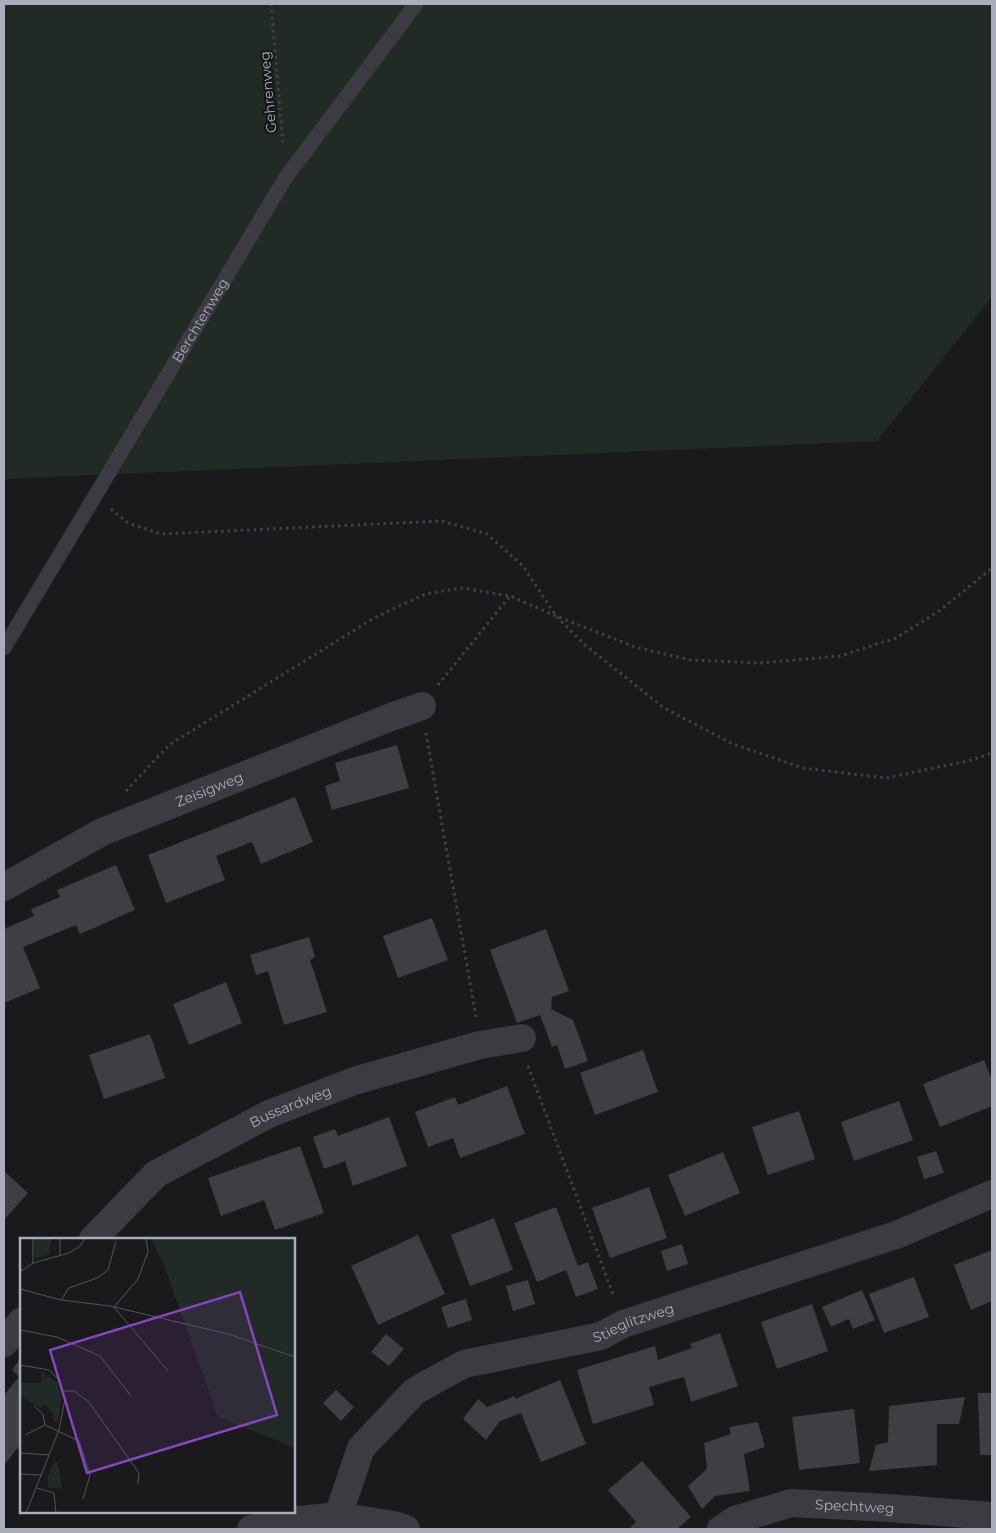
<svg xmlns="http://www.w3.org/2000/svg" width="996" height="1533" font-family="Montserrat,sans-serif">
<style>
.green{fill:#212a24}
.building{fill:#3f3f43}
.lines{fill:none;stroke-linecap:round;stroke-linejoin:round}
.path{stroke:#414148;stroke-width:3;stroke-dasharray:2.5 4;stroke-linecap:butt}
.lane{stroke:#3b3b41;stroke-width:15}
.street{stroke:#3b3b41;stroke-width:28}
.labels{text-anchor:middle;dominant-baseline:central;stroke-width:4;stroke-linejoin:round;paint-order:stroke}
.street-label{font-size:14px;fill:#acadbb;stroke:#151417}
.inset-road{fill:none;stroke:#54545c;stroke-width:1}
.view{fill:#8546be;fill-opacity:0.15;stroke:#8546be;stroke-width:2.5}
.inset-edge{fill:none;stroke:#acadbb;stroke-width:2.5}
</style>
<rect width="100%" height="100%" fill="#1a191c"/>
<path class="green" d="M 4,4 L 992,4 L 992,297 L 877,441 L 4,479 Z"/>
<g class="building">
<path d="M 397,745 L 409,788 L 332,810 L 325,786 L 340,781 L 335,763 Z"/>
<path d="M 295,797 L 313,842 L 261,864 L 252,842 L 216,856 L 225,880 L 166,903 L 148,855 Z"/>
<path d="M 116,865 L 135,910 L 80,934 L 76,925 L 23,947 L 40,988 L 4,1003 L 4,929 L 34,916 L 31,909 L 60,897 L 57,890 Z"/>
<path d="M 432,918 L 448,960 L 398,978 L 383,936 Z"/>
<path d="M 546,929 L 569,991 L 552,997 L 551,1009 L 573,1020 L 588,1061 L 565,1069 L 557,1045 L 552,1047 L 540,1015 L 517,1023 L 490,950 Z"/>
<path d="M 309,937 L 315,957 L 310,960 L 327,1012 L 284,1025 L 268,971 L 256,975 L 250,955 Z"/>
<path d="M 226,982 L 242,1023 L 189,1045 L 173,1004 Z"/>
<path d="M 150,1034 L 165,1078 L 104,1099 L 89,1055 Z"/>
<path d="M 643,1050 L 658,1092 L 595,1115 L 580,1073 Z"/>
<path d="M 984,1060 L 992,1080 L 992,1106 L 940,1127 L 923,1084 Z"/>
<path d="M 507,1086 L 525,1134 L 460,1158 L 453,1138 L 428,1147 L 415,1112 L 455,1097 L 458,1105 Z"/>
<path d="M 899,1101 L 913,1140 L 854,1161 L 841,1122 Z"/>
<path d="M 799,1111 L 815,1159 L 768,1175 L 752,1127 Z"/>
<path d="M 389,1117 L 407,1166 L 353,1186 L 345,1161 L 324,1169 L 313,1137 L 335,1129 L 338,1136 Z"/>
<path d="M 300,1146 L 324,1213 L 275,1230 L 264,1200 L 221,1216 L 208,1178 Z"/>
<path d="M 936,1151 L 944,1173 L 924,1179 L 917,1157 Z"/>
<path d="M 723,1152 L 740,1193 L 685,1216 L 668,1175 Z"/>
<path d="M 4,1171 L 28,1193 L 4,1220 Z"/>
<path d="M 649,1187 L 667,1238 L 610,1258 L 592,1208 Z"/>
<path d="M 556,1207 L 578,1266 L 588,1262 L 598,1289 L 576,1297 L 566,1270 L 537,1282 L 514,1223 Z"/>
<path d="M 494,1218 L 513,1270 L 470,1286 L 451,1235 Z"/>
<path d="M 418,1235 L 445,1294 L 378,1325 L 351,1266 Z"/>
<path d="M 682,1244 L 688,1264 L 667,1271 L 661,1251 Z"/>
<path d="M 992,1250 L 992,1301 L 971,1310 L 954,1265 Z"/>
<path d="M 914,1277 L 929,1317 L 884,1333 L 869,1294 Z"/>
<path d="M 528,1280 L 535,1304 L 513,1311 L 506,1286 Z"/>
<path d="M 862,1290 L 875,1320 L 853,1329 L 849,1319 L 831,1327 L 822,1307 Z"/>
<path d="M 466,1299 L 472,1320 L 448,1328 L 441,1307 Z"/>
<path d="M 812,1304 L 828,1351 L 777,1369 L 761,1322 Z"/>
<path d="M 720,1333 L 738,1386 L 691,1402 L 684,1377 L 649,1387 L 654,1405 L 593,1424 L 577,1370 L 655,1346 L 658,1360 L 692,1348 L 690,1344 Z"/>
<path d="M 386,1334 L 404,1349 L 389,1366 L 371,1352 Z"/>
<path d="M 21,1358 L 21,1444 L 4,1465 L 4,1395 L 19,1377 L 12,1370 Z"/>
<path d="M 560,1380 L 586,1444 L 541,1462 L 521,1413 L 500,1421 L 486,1440 L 463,1419 L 478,1399 L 487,1407 L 515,1396 L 515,1399 Z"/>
<path d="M 336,1390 L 354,1407 L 341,1421 L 323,1403 Z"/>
<path d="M 978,1393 L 992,1393 L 992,1455 L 980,1455 Z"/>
<path d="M 965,1397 L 959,1424 L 937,1424 L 937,1465 L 869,1471 L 876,1445 L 888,1442 L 889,1406 Z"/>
<path d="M 854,1409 L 860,1463 L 799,1470 L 792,1417 Z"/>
<path d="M 758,1422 L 765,1447 L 744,1454 L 750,1491 L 715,1496 L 702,1509 L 688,1486 L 707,1469 L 704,1443 L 731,1434 L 729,1427 Z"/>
<path d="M 642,1461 L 691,1517 L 677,1529 L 629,1529 L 636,1522 L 608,1490 Z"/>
</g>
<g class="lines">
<g class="path">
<path d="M 271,4 L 283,144"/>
<path d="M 111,509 L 128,523 L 162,534 L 442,521 L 487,534 L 523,566 L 556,616 L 585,645 L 664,708 L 733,744 L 803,768 L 886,778 L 968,761 L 992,753"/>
<path d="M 438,685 L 510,596"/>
<path d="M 426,733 L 476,1017"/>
<path d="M 126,791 L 169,745 L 374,618 L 425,594 L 462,588 L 510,596 L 556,616 L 635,647 L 691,660 L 760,663 L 840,656 L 896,638 L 939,611 L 992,568"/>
<path d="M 528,1066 L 614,1297"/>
</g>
<path class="lane" id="s1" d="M 4,648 L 286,177 L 416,4"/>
<g class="street">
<path id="s2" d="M 4,887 L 102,832 L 391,717 L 422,706"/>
<path id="s3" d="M 93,1239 L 156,1174 L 269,1114 L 354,1081 L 480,1045 L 522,1038"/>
<path d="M 4,1343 L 21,1322"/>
<path id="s4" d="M 338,1516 L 361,1448 L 415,1391 L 464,1364 L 601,1336 L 623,1324 L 896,1235 L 992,1194"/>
<path d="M 251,1529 L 300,1520 L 338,1516 L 394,1525 L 406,1529"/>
<path id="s5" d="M 721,1529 L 735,1520 L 791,1503 L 889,1508 L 992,1516"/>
</g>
</g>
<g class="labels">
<g class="street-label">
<text transform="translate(268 92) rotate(-95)">Gehrenweg</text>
<text stroke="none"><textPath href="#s1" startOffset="382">Berchtenweg</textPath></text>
<text stroke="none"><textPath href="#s2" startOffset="228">Zeisigweg</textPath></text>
<text stroke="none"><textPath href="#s3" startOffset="241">Bussardweg</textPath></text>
<text stroke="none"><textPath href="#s4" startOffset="381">Stieglitzweg</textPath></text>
<text stroke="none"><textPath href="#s5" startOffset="139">Spechtweg</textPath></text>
</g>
</g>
<g transform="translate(20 1238)">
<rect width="275" height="275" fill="#1a191c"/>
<path d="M 14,0 L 31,0 L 29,17 L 15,20 ZM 130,0 L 275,0 L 275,210 L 198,179 L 142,22 ZM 21,133 L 37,144 L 42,160 L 38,184 L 33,183 L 34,176 L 24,166 L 21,170 L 0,158 L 0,145 L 21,145 ZM 35,221 L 39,230 L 42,251 L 28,249 L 28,238 Z" fill="#212a24"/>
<path class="inset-road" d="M 13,0 L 13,25M 126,0 L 128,14 L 118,41 L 94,69 L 148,133M 40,18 L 40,0M 0,34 L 13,25 L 49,15 L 60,8 L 65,0M 0,51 L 41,62 L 90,68 L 208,96 L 275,119M 41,62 L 49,50 L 77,40 L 88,32 L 96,3M 0,92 L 37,99 L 80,118 L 111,158M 0,127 L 29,132 L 40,143 L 45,161 L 39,192 L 6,275M 44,153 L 54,153 L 68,163 L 119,235 L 118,246M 14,168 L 23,176 L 25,187M 5,197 L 25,187 L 59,203 L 70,237 L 63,261M 1,215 L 30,217M 0,236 L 22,237M 17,250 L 34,255 L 36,275"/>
<path class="view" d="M 220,54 L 257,177 L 67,235 L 30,112 Z"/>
<rect width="275" height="275" class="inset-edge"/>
</g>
<rect width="996" height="1533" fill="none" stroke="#acadbb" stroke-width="10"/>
</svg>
